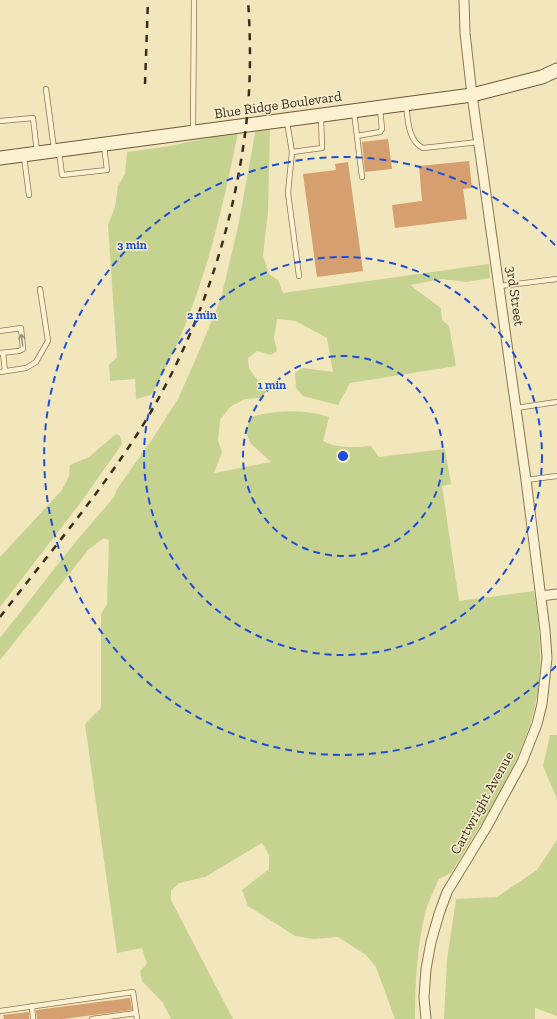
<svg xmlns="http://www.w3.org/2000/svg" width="557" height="1019" font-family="'Zilla Slab',serif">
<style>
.green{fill:#c6d290}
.building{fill:#d59f6f}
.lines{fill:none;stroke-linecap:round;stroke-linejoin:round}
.service-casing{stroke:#8d7654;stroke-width:6}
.minor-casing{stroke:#8d7654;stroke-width:11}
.secondary-casing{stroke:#6e5638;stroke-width:15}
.service{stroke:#fcf2d2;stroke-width:4.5}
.minor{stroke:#fcf2d2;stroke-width:9}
.secondary{stroke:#fcf2d2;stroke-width:13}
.rail{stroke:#3a2c1b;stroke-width:2.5;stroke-dasharray:7 7;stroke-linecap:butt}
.oneway{stroke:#9b8f76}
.ring{fill:none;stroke:#1d4ed8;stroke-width:2;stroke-dasharray:7 5}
.labels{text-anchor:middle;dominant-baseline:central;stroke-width:3;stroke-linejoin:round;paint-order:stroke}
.street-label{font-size:14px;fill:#3a2c1b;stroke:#f9efce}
.centre{fill:#1d4ed8;stroke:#f9efce;stroke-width:2}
.ring-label{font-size:12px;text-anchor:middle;font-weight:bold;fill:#1d4ed8;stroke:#f9efce;stroke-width:3;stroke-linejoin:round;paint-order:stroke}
</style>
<rect width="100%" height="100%" fill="#f2e6bd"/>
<g class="green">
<path d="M 270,127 L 268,212 L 263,255 L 269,274 L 278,280 L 283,293 L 489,264 L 490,278 L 467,282 L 442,279 L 410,285 L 441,308 L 442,320 L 449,326 L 456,366 L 350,383 L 338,405 L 303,396 L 296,388 L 295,373 L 302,368 L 333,372 L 327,338 L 296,321 L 277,319 L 274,338 L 277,351 L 271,355 L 257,351 L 248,358 L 249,368 L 266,392 L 261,398 L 245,399 L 230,407 L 220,420 L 218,441 L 222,452 L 214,473 L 271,462 C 256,447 239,441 251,417 C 276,410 303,409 329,417 L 323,441 C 339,449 354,447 371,446 L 379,457 L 445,449 L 451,484 L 442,486 L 459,601 L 534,591 C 538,617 541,644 540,670 C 537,745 488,811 451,873 L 439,879 C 434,890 428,902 425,914 C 417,947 415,984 415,1019 L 395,1019 L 376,967 L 366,955 L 338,937 L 314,939 L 295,936 L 248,906 L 242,890 L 269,869 L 269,855 L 262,843 L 205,877 L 179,883 L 171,891 L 171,900 L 233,1019 L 171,1019 L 163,1003 L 142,981 L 140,971 L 147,964 L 142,948 L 117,953 L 85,724 L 101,708 L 101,614 L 107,604 L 109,540 L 104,538 L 89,549 L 0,660 L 0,638 L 73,545 L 114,497 L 117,489 L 151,441 L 178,399 L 201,347 L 221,298 L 238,227 L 256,128 Z"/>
<path d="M 238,132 C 220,223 198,315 151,395 L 136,399 L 135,379 L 110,381 L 109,365 L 117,357 L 108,225 L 115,207 L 118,186 L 125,174 L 127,152 L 164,147 Z"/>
<path d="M 116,434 L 120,436 L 122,444 L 81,502 L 0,607 L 0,557 L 62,490 L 69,476 L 70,465 L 89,457 Z"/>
<path d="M 550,735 L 557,735 L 557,799 L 543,766 Z"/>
<path d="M 557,840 L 557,1016 L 535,1008 L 535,1019 L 444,1019 L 447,960 L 456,899 L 497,897 L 537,870 Z"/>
</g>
<g class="building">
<path d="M 388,139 L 392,169 L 365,172 L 362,142 Z"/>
<path d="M 469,161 L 472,188 L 463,189 L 467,219 L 395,228 L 392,205 L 422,201 L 419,166 Z"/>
<path d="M 348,162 L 363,271 L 317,277 L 303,174 L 336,170 L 335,164 Z"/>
<path d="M 130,998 L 132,1010 L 63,1019 L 37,1019 L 36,1010 Z"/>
<path d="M 29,1012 L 29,1019 L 4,1019 L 3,1015 Z"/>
</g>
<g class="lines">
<defs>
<g id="service">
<path d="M 46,89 L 54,149"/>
<path d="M 406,105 C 408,120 408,141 423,148 L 479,142"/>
<path d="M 354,112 L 362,177"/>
<path d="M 0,121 L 33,118 L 37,152"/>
<path d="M 287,122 L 292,152 L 322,148 L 321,117"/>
<path d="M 193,131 L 194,0"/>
<path d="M 357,136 L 380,132 L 382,129 L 380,109"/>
<path d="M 59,151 L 62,175 L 107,170 L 104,146"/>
<path d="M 292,152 L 288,193 L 299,276"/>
<path d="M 24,157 L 29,195"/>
<path d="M 500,286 L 557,279"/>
<path d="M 0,331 L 21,328 L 23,349 L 19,351 L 0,353"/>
<path d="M 3,353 L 5,371"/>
<path d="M 0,372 L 26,368 L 36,362 L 48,341 L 40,289"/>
<path d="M 516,408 L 557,402"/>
<path d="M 526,480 L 557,476"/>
<path d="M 32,1006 L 33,1019"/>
<path d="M 0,1011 L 133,992 L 137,1019"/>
<path d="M 92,1019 L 136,1013"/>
</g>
<g id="minor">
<path d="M 541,596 L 557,594"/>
<path d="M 426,1019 L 424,997 L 426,969 L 431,942 L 439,914 L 447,892 L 486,828 L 522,762 L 537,724 L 542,704 L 547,658 L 545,630 L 526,480 L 472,95 L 465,33 L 464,0"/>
</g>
<path id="secondary" d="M 0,158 L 472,95 L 542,77 L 557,70"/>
</defs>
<use href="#service" class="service-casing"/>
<use href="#minor" class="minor-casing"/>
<use href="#secondary" class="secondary-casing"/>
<use href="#service" class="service"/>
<use href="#minor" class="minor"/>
<use href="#secondary" class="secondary"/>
<g class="rail">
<path d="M 145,84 L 148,0"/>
<path d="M 0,617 C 46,557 97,497 138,433 C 195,343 231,239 245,134 C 251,90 251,44 248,0"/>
</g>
</g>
<defs><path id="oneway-shaft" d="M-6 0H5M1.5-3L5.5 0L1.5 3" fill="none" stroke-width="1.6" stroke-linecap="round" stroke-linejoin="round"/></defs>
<use class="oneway" href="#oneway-shaft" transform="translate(22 340) rotate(-97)"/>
<g class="ring">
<circle cx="343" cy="456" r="100"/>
<circle cx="343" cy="456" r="199"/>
<path d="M556 666A299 299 0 1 1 556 246"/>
</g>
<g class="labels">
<g class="street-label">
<text transform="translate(278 105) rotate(-8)">Blue Ridge Boulevard</text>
<text transform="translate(515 296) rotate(82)">3rd Street</text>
<text transform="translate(482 803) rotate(-61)">Cartwright Avenue</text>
</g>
</g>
<circle cx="343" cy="456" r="6" class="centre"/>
<g class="ring-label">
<text x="132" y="249">3 min</text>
<text x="202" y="319">2 min</text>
<text x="272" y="389">1 min</text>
</g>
</svg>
